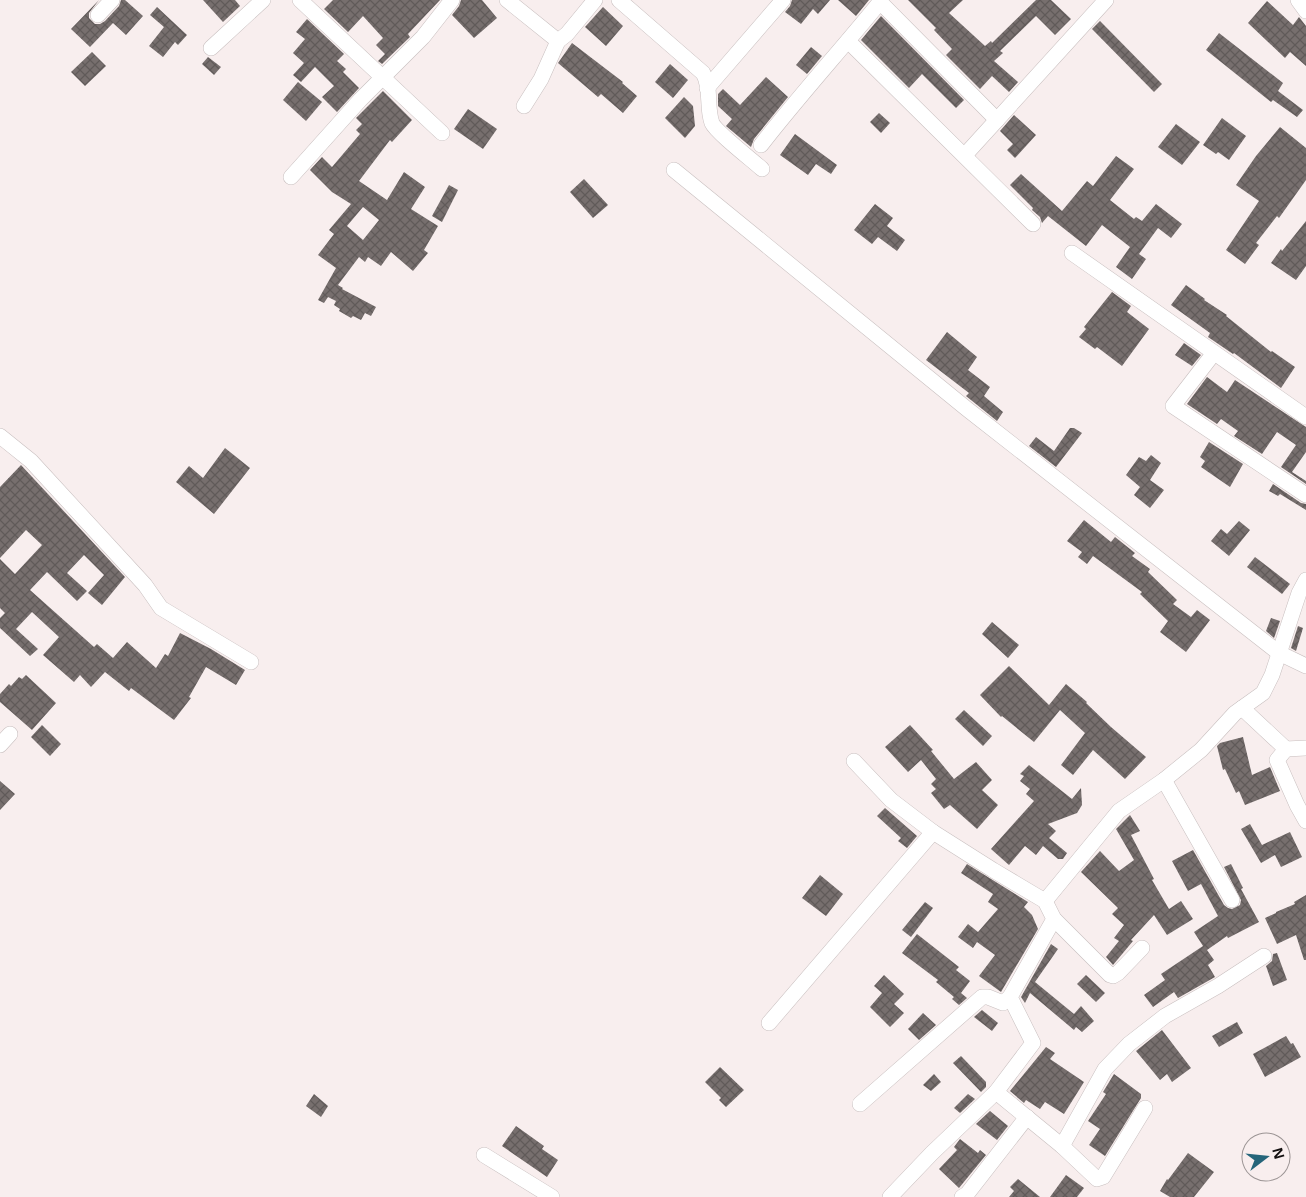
<svg xmlns="http://www.w3.org/2000/svg" width="1306" height="1197" font-family="'Noto Sans',sans-serif">
<style>
.building{fill:url(#building-cross-hatch);fill-rule:evenodd}
.lines{fill:none;stroke-linecap:round;stroke-linejoin:round}
.minor-casing{stroke:#c8bfbf;stroke-width:16}
.minor{stroke:#fff;stroke-width:15}
</style>
<defs>
<pattern id="building-cross-hatch" width="8" height="8" patternUnits="userSpaceOnUse" patternTransform="scale(1.25)"><rect width="8" height="8" fill="#776f6e"/><path d="M0 0l8 8M0 8l8-8" fill="none" stroke="#605a59"/></pattern>
</defs>
<rect width="100%" height="100%" fill="#f8eeee"/>
<g class="building">
<path d="M 99,0 L 89,13 L 89,18 L 95,24 L 100,24 L 105,21 L 119,6 L 121,0 L 125,0 L 143,16 L 126,35 L 113,23 L 90,47 L 71,29 Z"/>
<path d="M 203,0 L 235,0 L 240,6 L 223,22 Z"/>
<path d="M 333,0 L 440,0 L 408,34 L 410,37 L 382,64 L 378,61 L 385,54 L 376,45 L 383,38 L 363,16 L 348,32 L 324,9 Z"/>
<path d="M 461,0 L 482,0 L 497,18 L 474,38 L 452,15 L 459,6 Z"/>
<path d="M 792,0 L 830,0 L 818,14 L 813,9 L 801,24 L 785,12 L 790,6 Z"/>
<path d="M 838,0 L 869,0 L 856,16 Z"/>
<path d="M 908,0 L 963,0 L 949,13 L 985,46 L 991,41 L 992,43 L 1036,0 L 1051,0 L 1071,19 L 1055,35 L 1036,16 L 1000,51 L 1003,53 L 994,61 L 1018,82 L 1009,92 L 992,76 L 980,89 L 946,55 L 952,49 L 934,30 L 936,28 Z"/>
<path d="M 1267,1 L 1293,25 L 1299,17 L 1306,26 L 1306,66 L 1290,52 L 1285,58 L 1248,23 Z"/>
<path d="M 157,7 L 187,35 L 178,45 L 175,42 L 163,57 L 149,46 L 164,27 L 150,15 Z"/>
<path d="M 603,7 L 623,26 L 606,46 L 585,27 Z"/>
<path d="M 881,16 L 964,100 L 956,108 L 922,74 L 909,88 L 861,40 Z"/>
<path d="M 307,19 L 344,54 L 337,61 L 346,69 L 343,72 L 359,88 L 337,112 L 322,97 L 334,86 L 315,67 L 301,82 L 293,75 L 304,63 L 293,53 L 305,39 L 296,32 Z"/>
<path d="M 1100,21 L 1162,84 L 1154,92 L 1092,29 Z"/>
<path d="M 1219,33 L 1283,83 L 1278,91 L 1303,110 L 1297,117 L 1273,100 L 1271,102 L 1206,50 Z"/>
<path d="M 572,43 L 623,82 L 622,83 L 637,96 L 623,113 L 601,94 L 598,97 L 558,63 Z"/>
<path d="M 811,47 L 822,56 L 807,74 L 796,65 Z"/>
<path d="M 92,52 L 106,66 L 85,86 L 71,72 Z"/>
<path d="M 208,57 L 221,67 L 214,75 L 202,64 Z"/>
<path d="M 670,64 L 688,80 L 673,98 L 655,82 Z"/>
<path d="M 766,77 L 788,97 L 754,139 L 751,147 L 726,126 L 732,119 L 718,106 L 718,94 L 723,89 L 740,105 Z"/>
<path d="M 298,82 L 322,102 L 306,121 L 283,100 Z"/>
<path d="M 383,91 L 412,120 L 392,142 L 390,140 L 359,181 L 387,200 L 404,172 L 425,187 L 411,209 L 438,226 L 424,250 L 428,253 L 413,271 L 391,252 L 381,266 L 368,257 L 365,262 L 359,257 L 338,285 L 343,288 L 342,289 L 376,307 L 371,316 L 365,313 L 361,320 L 353,316 L 351,318 L 339,311 L 340,309 L 334,305 L 336,301 L 328,297 L 324,303 L 318,300 L 336,268 L 318,255 L 334,234 L 329,230 L 351,204 L 332,192 L 310,170 L 322,157 L 332,167 L 360,134 L 356,130 L 362,124 L 356,118 ZM 363,207 L 379,220 L 363,240 L 347,226 Z"/>
<path d="M 684,97 L 693,106 L 695,126 L 685,138 L 665,118 Z"/>
<path d="M 468,109 L 497,129 L 483,149 L 454,129 Z"/>
<path d="M 879,113 L 890,123 L 881,133 L 870,122 Z"/>
<path d="M 1014,115 L 1036,135 L 1015,158 L 1007,150 L 1013,144 L 1000,131 Z"/>
<path d="M 1222,118 L 1246,136 L 1229,160 L 1218,152 L 1216,154 L 1203,145 Z"/>
<path d="M 1176,124 L 1200,142 L 1182,165 L 1158,147 Z"/>
<path d="M 1280,127 L 1306,148 L 1306,180 L 1279,218 L 1277,216 L 1256,243 L 1259,245 L 1245,264 L 1226,250 L 1259,201 L 1236,185 L 1256,156 Z"/>
<path d="M 795,134 L 837,165 L 831,174 L 816,164 L 808,175 L 780,155 Z"/>
<path d="M 1116,156 L 1134,169 L 1110,200 L 1134,219 L 1136,217 L 1142,221 L 1156,204 L 1182,224 L 1171,238 L 1158,228 L 1139,254 L 1146,259 L 1132,279 L 1116,267 L 1130,247 L 1102,225 L 1086,246 L 1048,216 L 1042,223 L 1040,217 L 1032,210 L 1033,208 L 1010,185 L 1021,174 L 1062,211 L 1087,181 L 1093,186 Z"/>
<path d="M 584,179 L 608,205 L 593,218 L 570,192 Z"/>
<path d="M 449,185 L 458,190 L 442,222 L 432,216 Z"/>
<path d="M 875,204 L 893,218 L 887,226 L 905,240 L 897,251 L 878,237 L 872,244 L 854,230 Z"/>
<path d="M 1306,221 L 1306,266 L 1296,280 L 1271,263 L 1281,249 L 1282,251 Z"/>
<path d="M 1186,285 L 1205,299 L 1204,300 L 1227,315 L 1226,316 L 1271,352 L 1272,351 L 1295,367 L 1281,388 L 1234,353 L 1233,354 L 1208,337 L 1210,333 L 1171,305 Z"/>
<path d="M 1112,292 L 1131,306 L 1127,312 L 1149,329 L 1122,366 L 1097,347 L 1095,349 L 1079,337 L 1086,329 L 1084,327 Z"/>
<path d="M 947,332 L 977,357 L 968,370 L 990,387 L 984,396 L 1003,412 L 997,421 L 966,396 L 969,393 L 926,360 Z"/>
<path d="M 1184,343 L 1201,355 L 1192,366 L 1175,355 Z"/>
<path d="M 1207,377 L 1227,392 L 1235,380 L 1306,427 L 1306,452 L 1292,472 L 1306,481 L 1306,484 L 1281,467 L 1296,445 L 1277,432 L 1262,454 L 1234,436 L 1238,431 L 1221,419 L 1217,424 L 1187,404 Z"/>
<path d="M 1070,428 L 1074,428 L 1082,433 L 1056,467 L 1029,446 L 1036,437 L 1054,451 Z"/>
<path d="M 1209,442 L 1243,464 L 1230,487 L 1201,467 L 1205,461 L 1200,457 Z"/>
<path d="M 225,448 L 250,468 L 214,514 L 176,482 L 189,466 L 203,478 Z"/>
<path d="M 1151,455 L 1161,463 L 1150,480 L 1164,490 L 1150,508 L 1134,495 L 1140,487 L 1126,475 L 1139,457 L 1146,461 Z"/>
<path d="M 21,465 L 125,577 L 102,605 L 88,593 L 104,575 L 84,555 L 67,573 L 87,591 L 77,601 L 47,572 L 30,590 L 94,647 L 97,644 L 113,658 L 127,642 L 156,668 L 165,654 L 168,656 L 180,633 L 211,649 L 245,670 L 236,685 L 206,667 L 189,697 L 191,698 L 174,720 L 131,688 L 129,691 L 105,672 L 91,687 L 80,675 L 74,682 L 43,655 L 59,637 L 32,612 L 16,629 L 38,649 L 30,656 L 0,628 L 0,618 L 5,613 L 0,608 L 0,559 L 15,574 L 42,545 L 26,530 L 0,558 L 0,487 Z"/>
<path d="M 1273,484 L 1301,503 L 1306,504 L 1306,510 L 1280,494 L 1278,496 L 1269,491 Z"/>
<path d="M 1084,520 L 1111,542 L 1115,537 L 1135,553 L 1132,556 L 1150,569 L 1148,572 L 1177,600 L 1173,604 L 1191,617 L 1197,610 L 1210,620 L 1186,652 L 1160,632 L 1168,621 L 1140,594 L 1142,592 L 1093,556 L 1087,564 L 1078,557 L 1082,552 L 1067,541 Z"/>
<path d="M 1239,521 L 1250,530 L 1229,556 L 1211,541 L 1221,529 L 1227,534 Z"/>
<path d="M 1255,557 L 1290,584 L 1282,594 L 1247,567 Z"/>
<path d="M 1271,618 L 1280,621 L 1274,638 L 1266,631 Z"/>
<path d="M 992,622 L 1019,645 L 1008,658 L 982,634 Z"/>
<path d="M 1298,626 L 1303,628 L 1296,651 L 1291,648 Z"/>
<path d="M 1009,666 L 1049,705 L 1066,684 L 1087,702 L 1086,703 L 1111,727 L 1146,757 L 1125,779 L 1093,750 L 1073,775 L 1061,765 L 1085,733 L 1060,710 L 1034,742 L 1002,716 L 1001,717 L 980,695 Z"/>
<path d="M 26,675 L 56,703 L 32,730 L 0,702 L 0,694 L 9,684 L 11,686 L 19,677 L 22,679 Z"/>
<path d="M 964,710 L 992,736 L 983,746 L 955,719 Z"/>
<path d="M 42,725 L 61,744 L 50,756 L 31,737 Z"/>
<path d="M 910,725 L 933,750 L 931,751 L 954,779 L 976,762 L 992,780 L 982,790 L 998,805 L 977,829 L 950,805 L 944,809 L 931,793 L 936,789 L 931,784 L 936,779 L 921,760 L 908,772 L 885,747 Z"/>
<path d="M 1243,737 L 1252,775 L 1270,767 L 1280,791 L 1245,805 L 1239,791 L 1236,793 L 1225,769 L 1223,770 L 1217,746 L 1220,743 Z"/>
<path d="M 1029,765 L 1072,799 L 1081,788 L 1082,805 L 1077,813 L 1048,824 L 1056,831 L 1049,838 L 1067,853 L 1063,859 L 1058,859 L 1043,846 L 1036,855 L 1025,846 L 1009,865 L 991,849 L 1034,801 L 1026,794 L 1030,789 L 1020,781 L 1024,776 L 1020,774 Z"/>
<path d="M 0,781 L 15,794 L 0,810 Z"/>
<path d="M 885,808 L 917,836 L 907,848 L 898,841 L 901,838 L 877,816 Z"/>
<path d="M 1130,815 L 1140,831 L 1131,835 L 1154,879 L 1152,880 L 1169,909 L 1181,901 L 1193,919 L 1167,935 L 1154,915 L 1131,940 L 1133,941 L 1113,965 L 1106,957 L 1119,941 L 1114,938 L 1124,925 L 1112,914 L 1118,908 L 1081,872 L 1100,851 L 1119,871 L 1134,860 L 1116,829 Z"/>
<path d="M 1250,824 L 1262,845 L 1290,832 L 1302,857 L 1281,867 L 1275,855 L 1261,863 L 1241,829 Z"/>
<path d="M 1193,850 L 1224,905 L 1228,908 L 1232,909 L 1240,905 L 1241,900 L 1224,867 L 1231,864 L 1243,888 L 1241,889 L 1259,922 L 1228,938 L 1227,936 L 1207,950 L 1214,960 L 1208,965 L 1215,977 L 1178,998 L 1174,992 L 1153,1007 L 1144,995 L 1165,980 L 1161,974 L 1203,946 L 1194,932 L 1218,916 L 1201,884 L 1188,891 L 1172,861 Z"/>
<path d="M 967,864 L 1028,902 L 1024,907 L 1032,915 L 1038,929 L 1001,992 L 979,976 L 995,955 L 977,942 L 973,948 L 958,937 L 968,924 L 978,932 L 998,909 L 988,902 L 993,894 L 961,873 Z"/>
<path d="M 820,875 L 843,894 L 826,916 L 802,898 Z"/>
<path d="M 1306,895 L 1306,960 L 1304,960 L 1296,935 L 1277,944 L 1265,918 L 1276,913 L 1276,912 L 1295,904 L 1294,902 Z"/>
<path d="M 925,902 L 933,908 L 911,937 L 902,930 Z"/>
<path d="M 917,934 L 959,967 L 956,970 L 970,981 L 961,993 L 967,998 L 959,1005 L 952,999 L 954,997 L 936,982 L 938,980 L 902,953 Z"/>
<path d="M 1051,944 L 1058,949 L 1035,982 L 1074,1014 L 1081,1006 L 1094,1021 L 1082,1032 L 1076,1027 L 1074,1030 L 1030,993 L 1025,1003 L 1021,997 Z"/>
<path d="M 1277,953 L 1287,980 L 1273,986 L 1266,966 L 1272,961 L 1273,954 Z"/>
<path d="M 884,975 L 904,994 L 894,1004 L 904,1013 L 890,1027 L 870,1007 L 882,993 L 874,986 Z"/>
<path d="M 1086,975 L 1105,993 L 1096,1002 L 1077,984 Z"/>
<path d="M 982,1010 L 998,1023 L 992,1031 L 974,1017 Z"/>
<path d="M 923,1013 L 936,1025 L 919,1040 L 908,1029 Z"/>
<path d="M 1237,1022 L 1243,1033 L 1219,1047 L 1212,1036 Z"/>
<path d="M 1162,1030 L 1191,1068 L 1172,1082 L 1167,1074 L 1160,1080 L 1136,1051 Z"/>
<path d="M 1286,1036 L 1291,1044 L 1293,1043 L 1301,1057 L 1265,1077 L 1253,1054 Z"/>
<path d="M 1046,1047 L 1055,1053 L 1050,1059 L 1084,1082 L 1064,1114 L 1045,1102 L 1040,1109 L 1026,1100 L 1024,1103 L 1010,1091 Z"/>
<path d="M 961,1056 L 986,1082 L 986,1087 L 981,1092 L 953,1063 Z"/>
<path d="M 720,1067 L 744,1090 L 726,1107 L 719,1100 L 721,1098 L 705,1082 Z"/>
<path d="M 934,1074 L 941,1082 L 931,1091 L 923,1085 Z"/>
<path d="M 1114,1074 L 1141,1094 L 1141,1098 L 1105,1156 L 1089,1145 L 1100,1129 L 1088,1121 L 1106,1094 L 1103,1092 Z"/>
<path d="M 314,1094 L 328,1106 L 321,1117 L 306,1106 Z"/>
<path d="M 968,1094 L 975,1099 L 960,1113 L 954,1108 Z"/>
<path d="M 990,1111 L 1008,1126 L 997,1140 L 976,1124 Z"/>
<path d="M 516,1126 L 544,1146 L 542,1149 L 558,1160 L 547,1177 L 502,1146 Z"/>
<path d="M 960,1139 L 978,1153 L 980,1150 L 986,1155 L 959,1188 L 939,1169 L 957,1150 L 954,1147 Z"/>
<path d="M 1188,1153 L 1214,1172 L 1194,1197 L 1170,1197 L 1160,1191 L 1167,1179 L 1168,1180 Z"/>
<path d="M 1066,1175 L 1084,1188 L 1077,1197 L 1050,1197 Z"/>
<path d="M 1018,1179 L 1040,1197 L 1009,1197 L 1014,1191 L 1010,1187 Z"/>
</g>
<g class="lines">
<defs>
<g id="minor">
<path d="M 300,0 L 442,133"/>
<path d="M 507,0 L 558,41 L 567,34 L 595,0"/>
<path d="M 619,0 L 703,73 C 712,88 706,107 712,123 C 716,132 752,160 762,169"/>
<path d="M 1298,0 L 1306,11"/>
<path d="M 98,15 L 112,0"/>
<path d="M 848,41 L 1033,224"/>
<path d="M 211,48 L 263,0"/>
<path d="M 707,88 L 783,0"/>
<path d="M 524,106 L 541,79 L 558,41"/>
<path d="M 761,145 C 799,96 841,50 880,2 L 997,120"/>
<path d="M 965,155 L 1106,0"/>
<path d="M 674,170 L 967,409 L 1279,653 L 1306,666"/>
<path d="M 291,177 L 360,100 L 423,37 L 452,0"/>
<path d="M 1072,253 L 1306,417"/>
<path d="M 1214,353 L 1173,406 L 1306,495"/>
<path d="M 0,436 L 31,461 L 145,585 L 161,608 L 251,662"/>
<path d="M 1242,708 L 1286,749 L 1277,760 L 1297,805 L 1306,821"/>
<path d="M 0,745 L 10,734"/>
<path d="M 1286,749 L 1306,748"/>
<path d="M 854,761 L 891,800 L 933,832 L 993,870 L 1045,901 L 1054,919 L 1010,997 L 1033,1043 L 996,1092 L 932,1153 L 890,1197"/>
<path d="M 1164,780 L 1232,900"/>
<path d="M 1045,901 L 1119,811 L 1164,780 L 1201,750 L 1235,713 L 1263,693 L 1272,675 L 1299,593 L 1306,580"/>
<path d="M 1054,919 L 1110,975 L 1113,976 L 1118,973 L 1142,948"/>
<path d="M 769,1023 L 933,832"/>
<path d="M 996,1092 L 1062,1146 L 1097,1179 L 1103,1177 L 1145,1108"/>
<path d="M 860,1104 L 982,997 L 988,997 L 1003,1003 L 1010,997"/>
<path d="M 1062,1146 L 1105,1069 L 1129,1044 L 1165,1016 L 1218,986 L 1264,956"/>
<path d="M 484,1155 L 552,1197"/>
<path d="M 962,1197 L 967,1194 L 1027,1117"/>
</g>
</defs>
<use href="#minor" class="minor-casing"/>
<use href="#minor" class="minor"/>
</g>
<g transform="translate(1266 1157) rotate(74)"><circle r="24" fill="#f8eeee" stroke="#9c9595"/>
<path d="M0-4L9 19L0 12L-9 19Z" fill="#25657a"/>
<text y="-8" font-size="14" font-weight="bold" text-anchor="middle" fill="#131010">N</text>
</g>
</svg>
